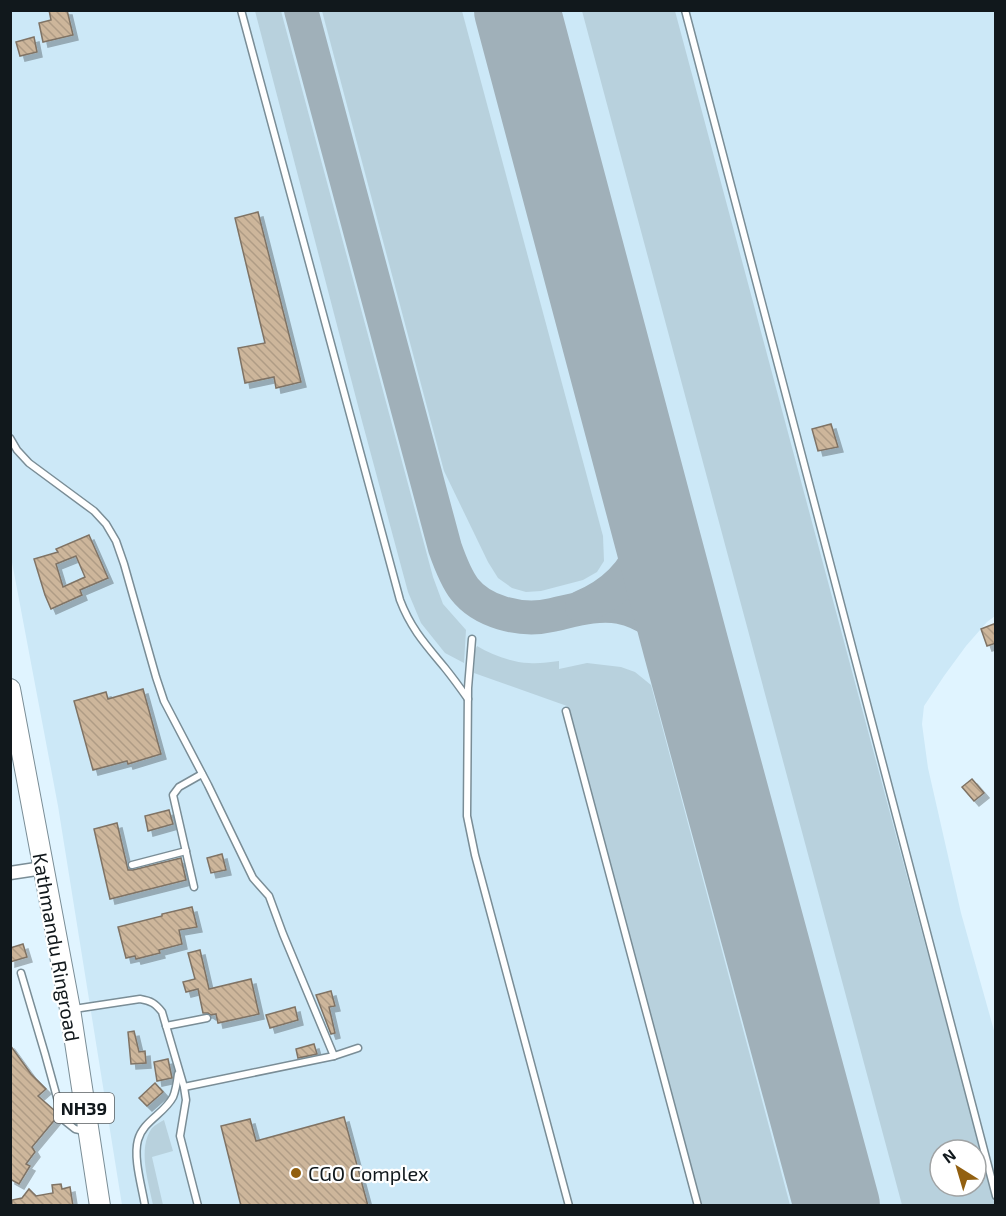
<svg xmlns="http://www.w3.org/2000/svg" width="1006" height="1216" font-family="'Exo 2',sans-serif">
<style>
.built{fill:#cce8f7;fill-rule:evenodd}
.grass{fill:#b8d1dd;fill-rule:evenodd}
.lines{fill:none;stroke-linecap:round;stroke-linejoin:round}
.taxiway{stroke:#a0b0b9;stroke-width:34}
.runway{stroke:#a0b0b9;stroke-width:86}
.building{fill:url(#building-back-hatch);stroke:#7f7365;stroke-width:1.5;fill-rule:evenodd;filter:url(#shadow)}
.service-casing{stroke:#7a8d96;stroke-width:9}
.minor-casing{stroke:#7a8d96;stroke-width:15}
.trunk-casing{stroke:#7a8d96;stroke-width:22}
.service{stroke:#fff;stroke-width:6}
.minor{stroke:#fff;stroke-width:12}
.trunk{stroke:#fff;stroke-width:20}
.poi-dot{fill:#926010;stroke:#fff;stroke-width:2}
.labels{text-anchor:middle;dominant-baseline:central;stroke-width:4.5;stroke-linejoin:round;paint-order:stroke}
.shield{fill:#fff;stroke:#585d60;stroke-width:1.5}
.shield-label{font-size:18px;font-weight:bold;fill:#11181c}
.street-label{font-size:20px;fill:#11181c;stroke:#fff}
.poi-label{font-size:20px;fill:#11181c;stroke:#fff;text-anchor:start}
</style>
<defs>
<pattern id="building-back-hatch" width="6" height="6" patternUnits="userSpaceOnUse" patternTransform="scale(1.5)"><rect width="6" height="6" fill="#cdb69b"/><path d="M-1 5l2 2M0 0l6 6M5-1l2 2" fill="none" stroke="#af9c85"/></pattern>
<filter id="shadow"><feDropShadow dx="5" dy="5" stdDeviation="0" flood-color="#0004"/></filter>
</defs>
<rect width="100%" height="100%" fill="#e0f4ff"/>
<path class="built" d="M 10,11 L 995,11 L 995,616 L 987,622 L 966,646 L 944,676 L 924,706 L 922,724 L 928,768 L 961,913 L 995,1034 L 995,1205 L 122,1205 L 58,806 L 11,557 ZM 940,1150 L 976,1150 L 976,1186 L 940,1186 Z"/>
<g class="grass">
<path d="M 255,11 L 281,11 L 433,577 L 443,604 L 466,630 L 464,663 L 445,653 L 421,623 L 408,592 L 362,421 Z"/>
<path d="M 322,11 L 462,11 L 603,536 L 604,561 L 597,572 L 583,580 L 541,591 L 526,592 L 512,588 L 498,578 L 488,562 L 444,471 Z"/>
<path d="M 582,11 L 675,11 L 995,1205 L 902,1205 ZM 940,1150 L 976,1150 L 976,1186 L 940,1186 Z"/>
<path d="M 477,646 C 492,655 511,662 529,663 C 538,664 549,662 559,661 L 559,669 L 587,663 L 621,667 L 635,672 L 651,685 L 790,1205 L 699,1205 L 567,706 L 474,673 L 475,650 Z"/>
<path d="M 164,1120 L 173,1151 L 152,1157 L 163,1205 L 153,1205 C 149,1183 137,1148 152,1128 C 155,1125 160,1122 164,1120 Z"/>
</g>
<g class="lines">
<g class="taxiway">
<path d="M 301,10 L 445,548 C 457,582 466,602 502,613 C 519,618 535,619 552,615 C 575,610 596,603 620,607 C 646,612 667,630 686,647"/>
<path d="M 582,607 C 611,595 636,573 644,542 C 647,528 647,514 647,500"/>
</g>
<path class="runway" d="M 517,10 L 686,647 L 837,1206"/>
</g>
<g class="building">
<path d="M 49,10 L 67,10 L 73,35 L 43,42 L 39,23 L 51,20 Z"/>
<path d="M 34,37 L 37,52 L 20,56 L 16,42 Z"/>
<path d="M 258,212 L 301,382 L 276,388 L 274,377 L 245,383 L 238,348 L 265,343 L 235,218 Z"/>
<path d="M 831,424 L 838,447 L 818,451 L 812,429 Z"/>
<path d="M 89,535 L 108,578 L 80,590 L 82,595 L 51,609 L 45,595 L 34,559 L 58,552 L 56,549 ZM 76,556 L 85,577 L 63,587 L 56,564 Z"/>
<path d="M 996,623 L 996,643 L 987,646 L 981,629 Z"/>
<path d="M 143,689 L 161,754 L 128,764 L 127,761 L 93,770 L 74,701 L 106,692 L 108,699 Z"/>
<path d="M 972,779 L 984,793 L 974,801 L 962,787 Z"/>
<path d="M 169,810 L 173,824 L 148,831 L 145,816 Z"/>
<path d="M 117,823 L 128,870 L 133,870 L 181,858 L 186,880 L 110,899 L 94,829 Z"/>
<path d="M 222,854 L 226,870 L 211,873 L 207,858 Z"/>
<path d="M 192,907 L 197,927 L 179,930 L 182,944 L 159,950 L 160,953 L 136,959 L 135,956 L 126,958 L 118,927 L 162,916 L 162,914 Z"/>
<path d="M 23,944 L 27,957 L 10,962 L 10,948 Z"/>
<path d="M 200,950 L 209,989 L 251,979 L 259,1014 L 218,1023 L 216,1014 L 211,1015 L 208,1013 L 203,1013 L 198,989 L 186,992 L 183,982 L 195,979 L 188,953 Z"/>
<path d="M 331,991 L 335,1006 L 329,1007 L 335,1033 L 331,1034 L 316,995 Z"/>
<path d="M 295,1007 L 298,1020 L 270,1028 L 266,1015 Z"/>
<path d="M 134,1031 L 139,1052 L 145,1051 L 146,1063 L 131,1064 L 128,1032 Z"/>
<path d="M 314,1044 L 317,1054 L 298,1058 L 296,1049 Z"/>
<path d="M 10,1045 L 31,1074 L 46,1089 L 38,1096 L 55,1111 L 57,1117 L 32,1147 L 35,1152 L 26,1164 L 30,1166 L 19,1184 L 10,1179 Z"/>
<path d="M 168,1059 L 172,1078 L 157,1081 L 154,1062 Z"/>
<path d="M 155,1083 L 163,1092 L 147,1106 L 139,1098 Z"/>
<path d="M 344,1117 L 368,1206 L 241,1206 L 221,1126 L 250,1119 L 256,1141 Z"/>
<path d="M 61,1184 L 62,1189 L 70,1187 L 73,1206 L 12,1206 L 12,1200 L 22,1198 L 29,1189 L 36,1196 L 53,1193 L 52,1185 Z"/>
</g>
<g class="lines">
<defs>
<g id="service">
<path d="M 241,10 L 400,600 C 411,629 426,645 445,668 C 453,678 461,689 468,699"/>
<path d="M 685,10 L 996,1196"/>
<path d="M 10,438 L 17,450 L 29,463 L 94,511 L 106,524 L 116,541 L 124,564 L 156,677 L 164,701 L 208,785 L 253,878 L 269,896 L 283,934 L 334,1056"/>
<path d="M 472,639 L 468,688 L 467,816 L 475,855 L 569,1206"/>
<path d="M 566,711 L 698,1206"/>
<path d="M 132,865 L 186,851"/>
<path d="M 194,887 L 173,795 L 179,787 L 202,774"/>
<path d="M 21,973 L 45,1054 L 61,1112 L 65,1121 L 75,1129 L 84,1131"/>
<path d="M 74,1009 L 140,999 C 151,1001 155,1003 162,1012 L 184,1087 L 186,1100 L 180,1136 L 198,1206"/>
<path d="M 166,1026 L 207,1018"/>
<path d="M 184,1087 L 334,1056 L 358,1048"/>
<path d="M 145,1206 C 142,1187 133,1158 138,1140 C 143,1121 164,1114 173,1097 C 176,1090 177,1082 178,1074"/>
</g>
<path id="minor" d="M 10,873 L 43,868"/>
<path id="trunk" d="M 10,689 L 70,1009 L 100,1206"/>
</defs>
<use href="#service" class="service-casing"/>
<use href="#minor" class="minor-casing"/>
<use href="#trunk" class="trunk-casing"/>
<use href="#service" class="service"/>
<use href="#minor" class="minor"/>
<use href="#trunk" class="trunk"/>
</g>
<circle class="poi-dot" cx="296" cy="1173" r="6"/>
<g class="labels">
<rect class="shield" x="54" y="1093" width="60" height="30" rx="4.5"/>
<g class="shield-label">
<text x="84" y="1108">NH39</text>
</g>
<g class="street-label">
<text transform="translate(57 947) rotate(80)">Kathmandu Ringroad</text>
</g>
<g class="poi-label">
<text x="308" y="1173">CGO Complex</text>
</g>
</g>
<rect width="1006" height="1216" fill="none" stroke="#11181c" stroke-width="24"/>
<g transform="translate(958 1168) rotate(323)"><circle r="28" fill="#ffffff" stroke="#a0a3a4" stroke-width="1.5"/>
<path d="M0-4.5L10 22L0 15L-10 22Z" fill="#926010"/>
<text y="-9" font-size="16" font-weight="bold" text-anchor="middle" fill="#11181c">N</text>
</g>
</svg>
